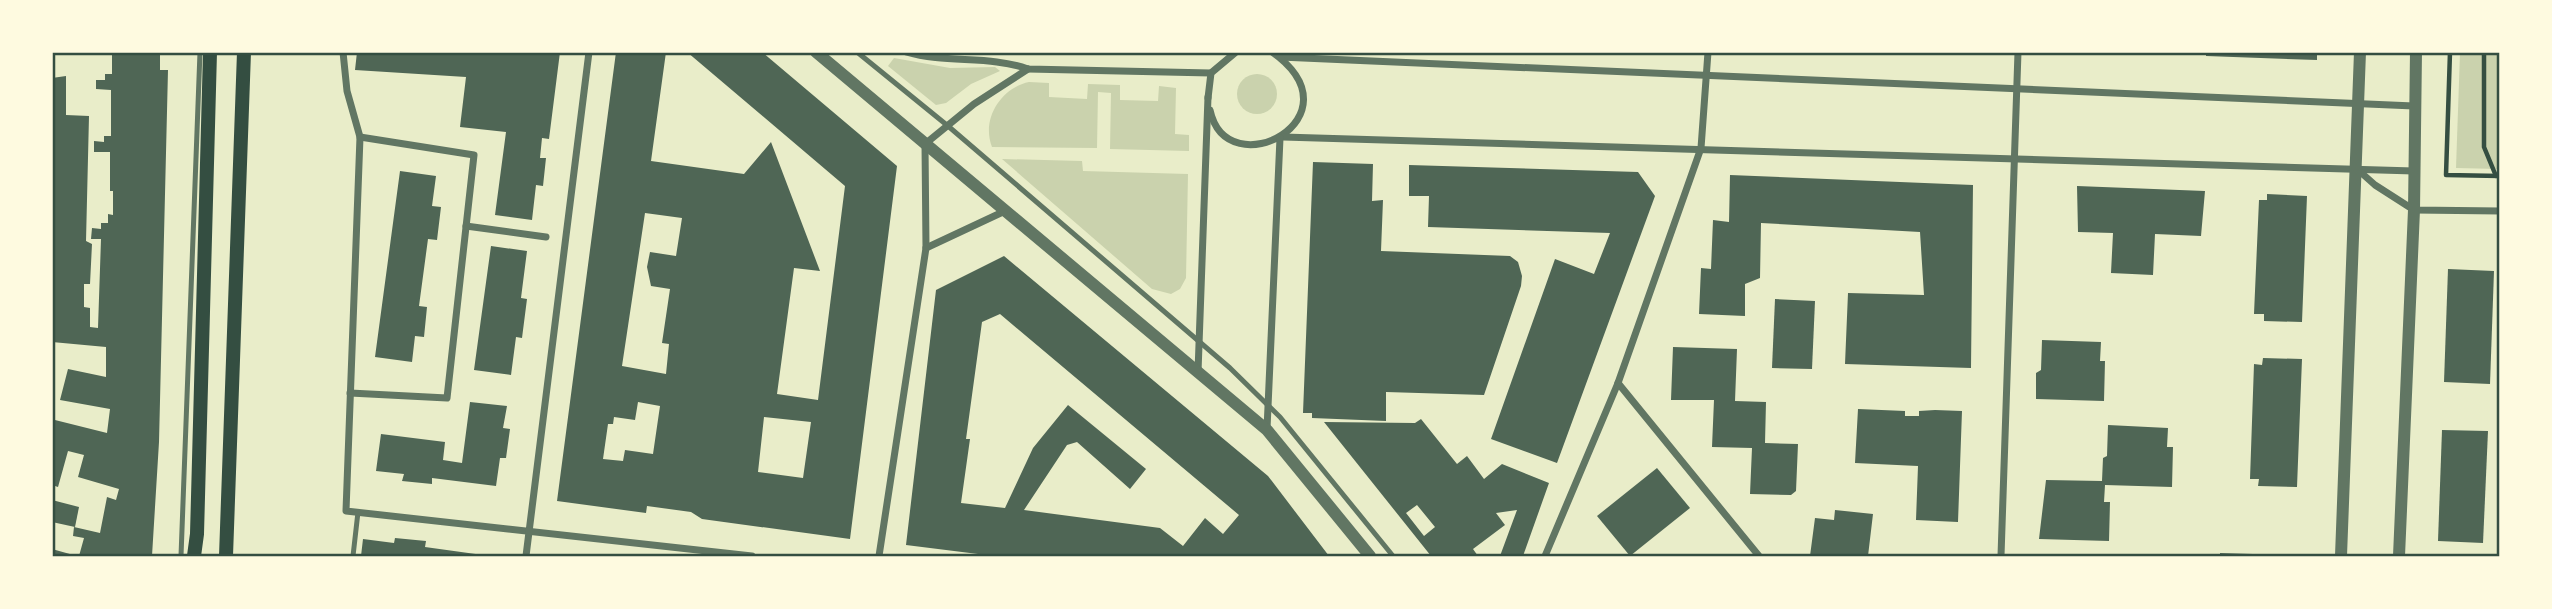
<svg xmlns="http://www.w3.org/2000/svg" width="2552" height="609" font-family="Overpass,sans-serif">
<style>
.green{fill:#cad2ad}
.building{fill:#4f6655;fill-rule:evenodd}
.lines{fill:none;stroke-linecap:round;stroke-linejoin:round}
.path{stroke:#344e41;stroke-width:4.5}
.service{stroke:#617663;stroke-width:5}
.minor{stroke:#617663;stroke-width:7}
.tertiary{stroke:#617663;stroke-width:12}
.secondary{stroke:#344e41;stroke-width:14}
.neatline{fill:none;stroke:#344e41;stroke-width:2.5}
</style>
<rect width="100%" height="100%" fill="#e9edc9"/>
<g class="green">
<path d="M 2460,53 L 2499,53 L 2499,169 L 2456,168 Z"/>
<path d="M 894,58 L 950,68 L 995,67 L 1000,71 L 971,84 L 946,103 L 936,105 L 888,66 Z"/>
<circle cx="1257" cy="94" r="20"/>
<path d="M 1029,82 L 1049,83 L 1049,97 L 1087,99 L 1088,84 L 1120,85 L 1120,100 L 1158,101 L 1159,86 L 1176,88 L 1175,134 L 1189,135 L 1189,151 L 1110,149 L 1111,93 L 1098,92 L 1097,148 L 992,147 C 981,119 1001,88 1029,82 Z"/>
<path d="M 1002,159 L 1082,161 L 1083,171 L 1188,174 L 1186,278 L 1180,289 L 1171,294 L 1152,289 Z"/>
</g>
<g class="building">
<path d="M 112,52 L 160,52 L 160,70 L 168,70 L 159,442 L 152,556 L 79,556 L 84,538 L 73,536 L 74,527 L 100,533 L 107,497 L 116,500 L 119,489 L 78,477 L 84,455 L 68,451 L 58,487 L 52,485 L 55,420 L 107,433 L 110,409 L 60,400 L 68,369 L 106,377 L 106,347 L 52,342 L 52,78 L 66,76 L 66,115 L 89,116 L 86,241 L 92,244 L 90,284 L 84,284 L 84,307 L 90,308 L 90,327 L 98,328 L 101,239 L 91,239 L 92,228 L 101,229 L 101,223 L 108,223 L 108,214 L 113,215 L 113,191 L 110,191 L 110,152 L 94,152 L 94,141 L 104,142 L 104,136 L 111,136 L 111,90 L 96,89 L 96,80 L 105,80 L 105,74 L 112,74 Z"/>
<path d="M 357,52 L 560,52 L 549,139 L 542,138 L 540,158 L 546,158 L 543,186 L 536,185 L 532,220 L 495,215 L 506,132 L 460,127 L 466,77 L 355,70 Z"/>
<path d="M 616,52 L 666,52 L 651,161 L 744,174 L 771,142 L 820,271 L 794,268 L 777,394 L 818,400 L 845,186 L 687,52 L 762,52 L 897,166 L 850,539 L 702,519 L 691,512 L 647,506 L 646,513 L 557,501 ZM 645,213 L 682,218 L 676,256 L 650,252 L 647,267 L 651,286 L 670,289 L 662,343 L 669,344 L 666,374 L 622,366 ZM 638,402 L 660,406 L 653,454 L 625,450 L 623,461 L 603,459 L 608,424 L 613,424 L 614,417 L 635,420 ZM 764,417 L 811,422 L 803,478 L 758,472 Z"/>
<path d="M 2206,52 L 2317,52 L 2317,60 L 2206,56 Z"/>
<path d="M 1313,162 L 1373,164 L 1372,201 L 1383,200 L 1381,251 L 1510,256 L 1518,262 L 1522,276 L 1521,286 L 1484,395 L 1386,392 L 1386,421 L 1312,418 L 1312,413 L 1303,413 Z"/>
<path d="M 1409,165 L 1638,172 L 1655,196 L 1557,463 L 1491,439 L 1555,259 L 1594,274 L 1610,233 L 1428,227 L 1429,196 L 1409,196 Z"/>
<path d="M 400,171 L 436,176 L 432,206 L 441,207 L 437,240 L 428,239 L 419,306 L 427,307 L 424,337 L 415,336 L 412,362 L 375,357 Z"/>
<path d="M 1730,175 L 1973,185 L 1971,368 L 1845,364 L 1848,293 L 1924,295 L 1920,232 L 1761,223 L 1760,278 L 1745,284 L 1745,316 L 1699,314 L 1701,268 L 1711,269 L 1713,220 L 1729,222 Z"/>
<path d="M 2077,186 L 2205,191 L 2201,236 L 2155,234 L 2153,275 L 2111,273 L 2113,233 L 2078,232 Z"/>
<path d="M 2267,194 L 2307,196 L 2302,322 L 2264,321 L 2264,314 L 2254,314 L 2259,200 L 2267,200 Z"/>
<path d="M 491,246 L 527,251 L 521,298 L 527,299 L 522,338 L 516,337 L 511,375 L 474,370 Z"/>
<path d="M 1004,256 L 1268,476 L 1329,556 L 994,556 L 906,545 L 936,290 ZM 1000,314 L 1239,515 L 1223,534 L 1205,518 L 1183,546 L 1160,528 L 1024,510 L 1067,445 L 1077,442 L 1130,489 L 1146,469 L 1068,405 L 1033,448 L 1005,508 L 961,503 L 970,439 L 966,439 L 982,322 Z"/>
<path d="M 2448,269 L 2494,271 L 2490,384 L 2444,382 Z"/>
<path d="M 1775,299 L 1815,301 L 1812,369 L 1772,368 Z"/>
<path d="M 2042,340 L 2101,342 L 2100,361 L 2105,361 L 2104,401 L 2036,399 L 2036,373 L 2041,370 Z"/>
<path d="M 1673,347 L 1737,349 L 1735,401 L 1766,402 L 1765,443 L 1798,444 L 1796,491 L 1791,495 L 1750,494 L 1752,448 L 1712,447 L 1714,400 L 1671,400 Z"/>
<path d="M 2263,358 L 2302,359 L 2297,487 L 2258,486 L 2259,479 L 2250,479 L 2254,364 L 2262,365 Z"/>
<path d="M 470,402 L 507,406 L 503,428 L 510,429 L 506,458 L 500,458 L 496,486 L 432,478 L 432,484 L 402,481 L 404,474 L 376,471 L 381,434 L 445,442 L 443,460 L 462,463 Z"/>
<path d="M 1858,409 L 1905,411 L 1905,416 L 1919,416 L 1919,411 L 1935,410 L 1962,411 L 1958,522 L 1916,520 L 1918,466 L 1855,463 Z"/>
<path d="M 1421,419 L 1457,464 L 1467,456 L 1484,479 L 1502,464 L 1549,483 L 1523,556 L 1500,556 L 1517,510 L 1496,513 L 1505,525 L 1473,549 L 1478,556 L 1431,556 L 1324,422 L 1415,423 ZM 1417,505 L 1435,527 L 1424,536 L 1406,513 Z"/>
<path d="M 2108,425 L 2168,428 L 2167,447 L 2173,447 L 2172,487 L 2105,485 L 2104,502 L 2110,502 L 2109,541 L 2039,539 L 2046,480 L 2102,481 L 2103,458 L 2107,456 Z"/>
<path d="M 2442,430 L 2488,431 L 2483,543 L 2438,541 Z"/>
<path d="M 1657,468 L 1690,508 L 1630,556 L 1597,516 Z"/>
<path d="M 52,500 L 79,507 L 75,527 L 52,522 Z"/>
<path d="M 1835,510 L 1873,514 L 1868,556 L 1810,556 L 1815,518 L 1834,520 Z"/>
<path d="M 395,538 L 426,541 L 425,547 L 490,556 L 361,556 L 363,539 L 394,543 Z"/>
<path d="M 52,549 L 77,556 L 52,556 Z"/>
<path d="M 2220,553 L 2253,554 L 2253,556 L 2220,556 Z"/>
</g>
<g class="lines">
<g class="path">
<path d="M 2450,52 L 2446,175 L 2500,176"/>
<path d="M 2484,52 L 2484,147 L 2496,176"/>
</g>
<g class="service">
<path d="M 857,52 L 948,126 L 1230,368 L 1280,417 L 1393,556"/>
<path d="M 181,556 L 200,52"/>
<path d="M 353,556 L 358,512"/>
</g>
<g class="minor">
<path d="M 343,52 L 347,91 L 360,137 L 346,511 L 752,556"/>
<path d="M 906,52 C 947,64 989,55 1028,69 L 1211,73"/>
<path d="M 1280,57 L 2414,106"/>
<path d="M 1208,98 L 1211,73 L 1236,52"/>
<path d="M 1210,110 C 1227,189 1364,117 1272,52"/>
<path d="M 1283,137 L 2414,171"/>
<path d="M 2357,169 L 2375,185 L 2414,210 L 2500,211"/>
<path d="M 466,226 L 546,237"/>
<path d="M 926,248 L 1005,211"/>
<path d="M 1198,372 L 1208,97"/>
<path d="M 1618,383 L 1759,556"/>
<path d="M 350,393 L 447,398 L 474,155 L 360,137"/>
<path d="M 1267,429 L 1280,138"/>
<path d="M 526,556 L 589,52"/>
<path d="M 879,556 L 926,248 L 925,144 L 974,104 L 1028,69"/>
<path d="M 1545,556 L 1618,383 L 1701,148 L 1708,52"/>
<path d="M 2001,556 L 2018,52"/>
</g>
<g class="tertiary">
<path d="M 816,52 L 1267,430 L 1370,556"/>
<path d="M 2341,556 L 2360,52"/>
<path d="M 2399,556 L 2414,210 L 2416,52"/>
</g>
<g class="secondary">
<path d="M 194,556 L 197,534 L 210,52"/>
<path d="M 226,556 L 244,52"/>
</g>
</g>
<rect width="2552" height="609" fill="none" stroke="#fefae0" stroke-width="108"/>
<rect x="54" y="54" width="2444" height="501" class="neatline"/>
</svg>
